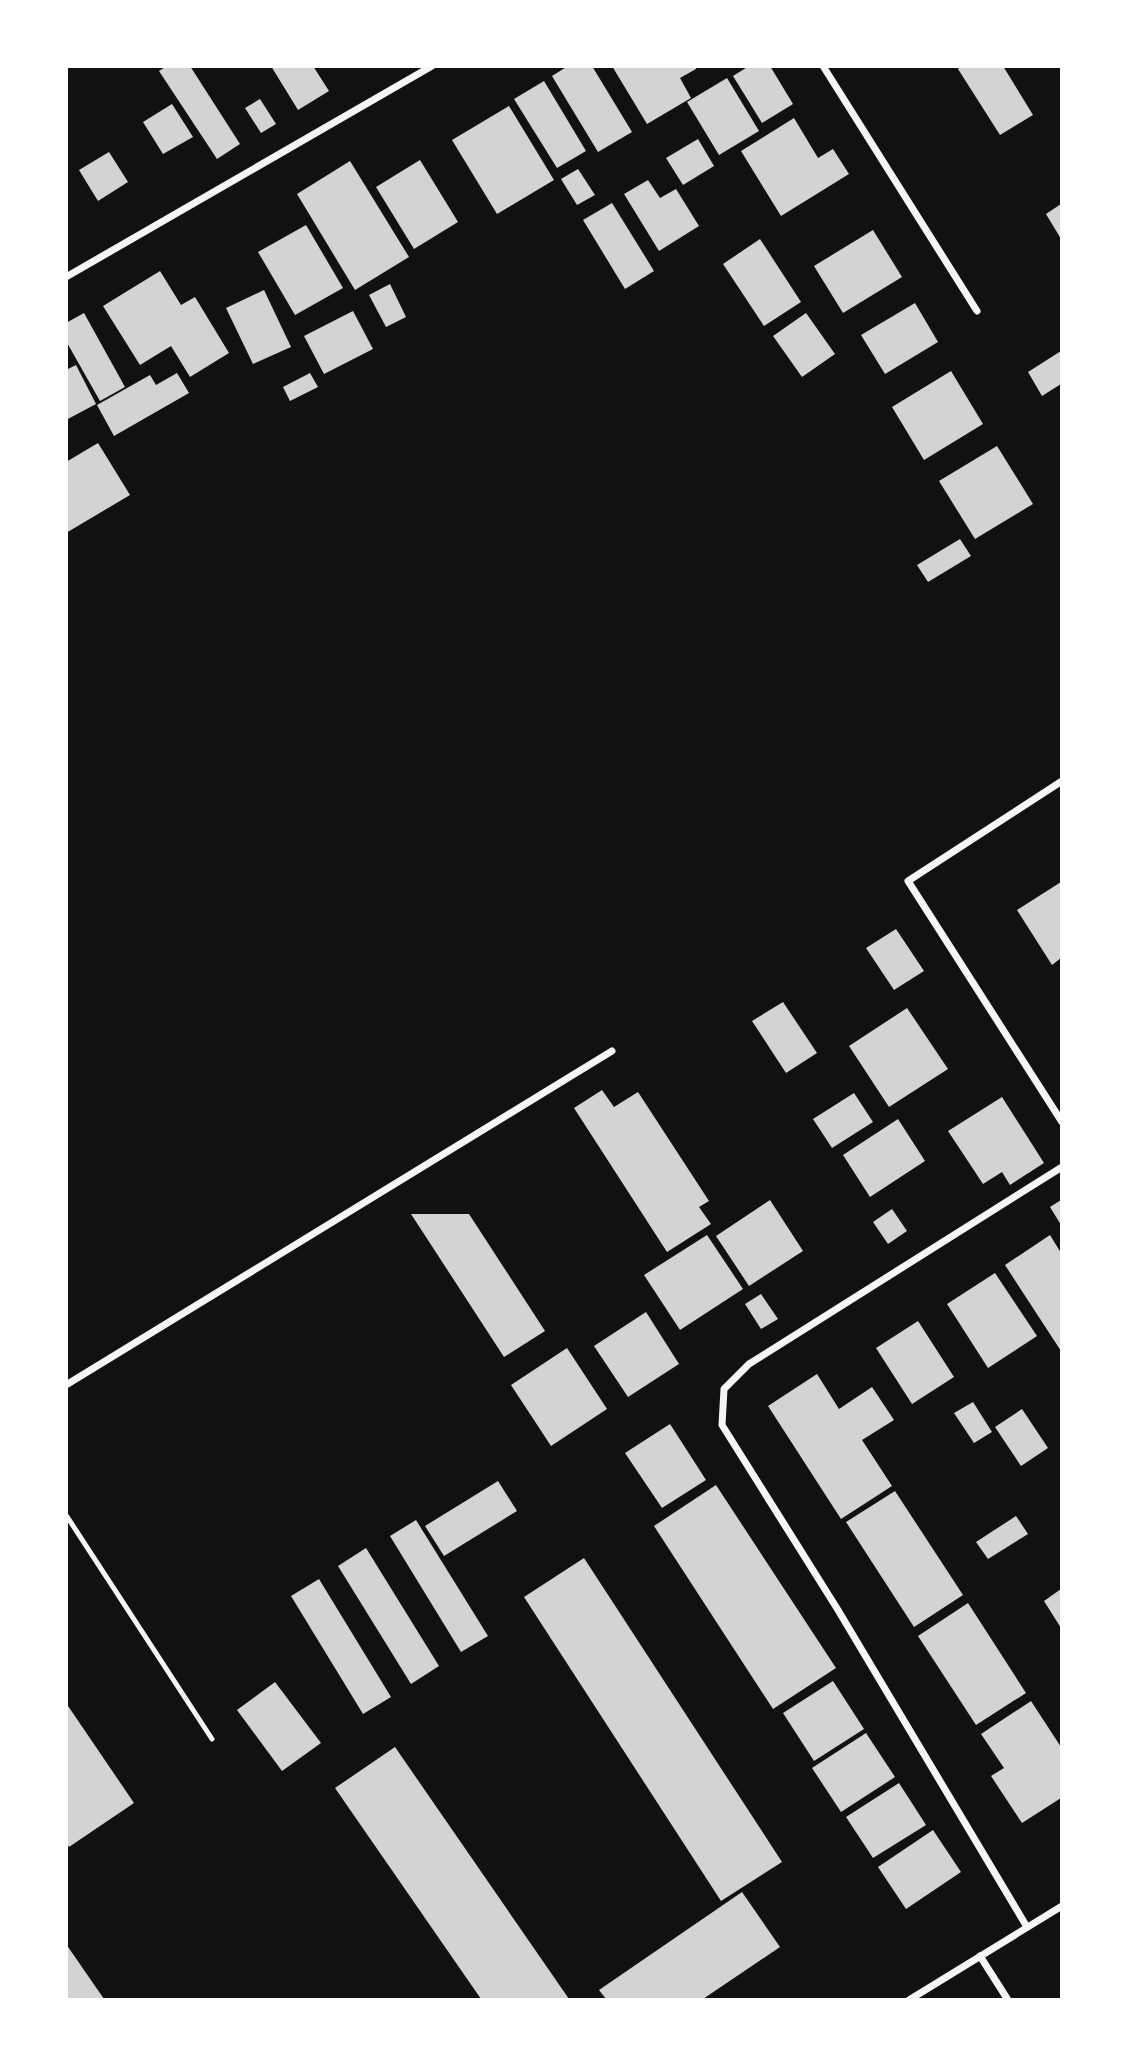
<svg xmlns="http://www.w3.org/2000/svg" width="1128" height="2066" font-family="Raleway,sans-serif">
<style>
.building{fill:#d3d3d3}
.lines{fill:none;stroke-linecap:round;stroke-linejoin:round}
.service{stroke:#f5f5f5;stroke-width:5}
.minor{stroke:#f5f5f5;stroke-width:7}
</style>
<rect width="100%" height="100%" fill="#111"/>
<g class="building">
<path d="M 167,66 L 190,66 L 240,144 L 217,159 L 159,71 Z"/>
<path d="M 271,66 L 313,66 L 329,91 L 298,110 Z"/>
<path d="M 568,66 L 592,66 L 632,132 L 598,152 L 552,76 Z"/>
<path d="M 612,66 L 695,66 L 696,69 L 680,78 L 691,98 L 647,124 Z"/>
<path d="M 749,66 L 770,66 L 793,104 L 762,123 L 733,76 Z"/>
<path d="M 961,66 L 1003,66 L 1033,115 L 1000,135 L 958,69 Z"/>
<path d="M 727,78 L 759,131 L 719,155 L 687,102 Z"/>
<path d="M 544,81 L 586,151 L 557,168 L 514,99 Z"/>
<path d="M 260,99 L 276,124 L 261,133 L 245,108 Z"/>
<path d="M 172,104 L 193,137 L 163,154 L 143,122 Z"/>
<path d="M 509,106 L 554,180 L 497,214 L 452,140 Z"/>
<path d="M 794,118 L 818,158 L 833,149 L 849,174 L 781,216 L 741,151 Z"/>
<path d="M 698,139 L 714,166 L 683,185 L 666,158 Z"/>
<path d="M 109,152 L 128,182 L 98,201 L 79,170 Z"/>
<path d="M 420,160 L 458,222 L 414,249 L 376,187 Z"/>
<path d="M 350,161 L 409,257 L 355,290 L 297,194 Z"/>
<path d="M 578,169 L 595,195 L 577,205 L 561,179 Z"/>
<path d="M 648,180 L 660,198 L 676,189 L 699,226 L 659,251 L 624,194 Z"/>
<path d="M 612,203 L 654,271 L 625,289 L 583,220 Z"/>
<path d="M 1061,204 L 1061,239 L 1046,214 Z"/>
<path d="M 306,225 L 343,288 L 295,315 L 258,252 Z"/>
<path d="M 873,230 L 902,277 L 843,313 L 814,266 Z"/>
<path d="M 760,239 L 801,302 L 764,326 L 723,264 Z"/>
<path d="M 160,271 L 181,305 L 195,297 L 229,353 L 190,377 L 171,346 L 140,365 L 103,306 Z"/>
<path d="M 390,284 L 406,317 L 386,327 L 369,295 Z"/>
<path d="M 264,290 L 291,347 L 253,364 L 226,308 Z"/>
<path d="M 915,303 L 938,342 L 885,374 L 861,335 Z"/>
<path d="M 353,311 L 373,349 L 324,374 L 304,336 Z"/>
<path d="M 84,313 L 125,387 L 100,401 L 66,341 L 66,323 Z"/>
<path d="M 806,313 L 835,354 L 802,377 L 773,336 Z"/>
<path d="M 1061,351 L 1061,384 L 1042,396 L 1028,372 Z"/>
<path d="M 76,365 L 96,404 L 66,420 L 66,370 Z"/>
<path d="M 951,371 L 983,424 L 924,460 L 892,407 Z"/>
<path d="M 177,373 L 189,393 L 114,436 L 97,405 L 150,375 L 156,385 Z"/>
<path d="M 310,373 L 318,387 L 290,401 L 283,387 Z"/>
<path d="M 98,443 L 130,495 L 66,533 L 66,462 Z"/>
<path d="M 997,446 L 1033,504 L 975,539 L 939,481 Z"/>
<path d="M 960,539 L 971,556 L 928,582 L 917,565 Z"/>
<path d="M 1061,882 L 1061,958 L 1052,965 L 1017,910 Z"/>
<path d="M 896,929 L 924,971 L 894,990 L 866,948 Z"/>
<path d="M 783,1002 L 817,1053 L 786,1073 L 752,1021 Z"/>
<path d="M 907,1008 L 948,1069 L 889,1107 L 849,1046 Z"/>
<path d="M 602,1090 L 614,1107 L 638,1092 L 709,1201 L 699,1207 L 711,1224 L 667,1252 L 574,1108 Z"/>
<path d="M 854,1093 L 873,1122 L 832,1148 L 813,1119 Z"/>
<path d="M 1002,1097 L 1044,1163 L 1010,1185 L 1002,1172 L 983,1184 L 948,1131 Z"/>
<path d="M 898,1119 L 925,1161 L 870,1197 L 843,1155 Z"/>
<path d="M 770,1200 L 803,1251 L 749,1286 L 716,1236 Z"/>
<path d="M 1061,1200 L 1061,1225 L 1050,1207 Z"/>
<path d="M 892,1209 L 907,1231 L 888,1244 L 873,1222 Z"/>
<path d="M 411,1214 L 469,1214 L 545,1331 L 504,1357 Z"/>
<path d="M 707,1235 L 743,1289 L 680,1330 L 644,1275 Z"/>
<path d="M 1050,1235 L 1061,1253 L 1061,1351 L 1005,1265 Z"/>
<path d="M 995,1273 L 1037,1336 L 988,1368 L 947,1304 Z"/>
<path d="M 761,1294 L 778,1319 L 761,1329 L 745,1304 Z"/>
<path d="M 646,1312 L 679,1364 L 628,1397 L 594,1346 Z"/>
<path d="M 918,1321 L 954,1377 L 912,1404 L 876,1348 Z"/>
<path d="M 567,1348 L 607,1409 L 551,1446 L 511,1385 Z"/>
<path d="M 817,1374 L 839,1409 L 872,1387 L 894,1420 L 862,1440 L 892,1486 L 841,1519 L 768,1406 Z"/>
<path d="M 973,1402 L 992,1432 L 974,1443 L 954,1413 Z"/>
<path d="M 1022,1409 L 1048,1448 L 1021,1466 L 995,1427 Z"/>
<path d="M 670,1424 L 706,1480 L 662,1508 L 625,1453 Z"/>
<path d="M 498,1481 L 517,1511 L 444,1556 L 425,1526 Z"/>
<path d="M 716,1485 L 836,1668 L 773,1709 L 654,1526 Z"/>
<path d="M 895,1491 L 963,1595 L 914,1627 L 846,1522 Z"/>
<path d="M 1016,1516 L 1028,1534 L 988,1559 L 976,1542 Z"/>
<path d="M 416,1520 L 488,1636 L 461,1652 L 390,1536 Z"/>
<path d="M 366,1548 L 439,1666 L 411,1684 L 338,1566 Z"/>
<path d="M 584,1558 L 782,1862 L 721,1901 L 524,1597 Z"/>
<path d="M 319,1579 L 391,1697 L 363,1714 L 291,1596 Z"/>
<path d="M 1061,1589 L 1061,1628 L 1044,1601 Z"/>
<path d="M 968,1603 L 1026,1693 L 976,1725 L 918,1636 Z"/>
<path d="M 833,1681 L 864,1729 L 814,1761 L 783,1713 Z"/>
<path d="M 275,1682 L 321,1743 L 282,1771 L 237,1710 Z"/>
<path d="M 1031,1701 L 1061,1747 L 1061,1798 L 1022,1823 L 991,1776 L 1004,1768 L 981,1734 Z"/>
<path d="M 66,1703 L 134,1803 L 69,1847 L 66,1842 Z"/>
<path d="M 866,1733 L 895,1777 L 841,1812 L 812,1768 Z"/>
<path d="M 395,1747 L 569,1999 L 481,1999 L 335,1788 Z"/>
<path d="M 899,1783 L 926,1825 L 873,1858 L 846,1817 Z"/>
<path d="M 933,1830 L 961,1872 L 906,1909 L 878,1867 Z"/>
<path d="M 742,1892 L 780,1947 L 703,1999 L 606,1999 L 599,1990 Z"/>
<path d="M 66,1944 L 104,1999 L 66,1999 Z"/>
</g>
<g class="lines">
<path class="service" d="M 66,1515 L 212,1739"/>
<g class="minor">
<path d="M 823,66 L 977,311"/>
<path d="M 66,277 L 432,66"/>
<path d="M 1062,781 L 908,881 L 1062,1122"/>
<path d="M 66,1385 L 612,1051"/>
<path d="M 1027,1927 L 838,1610 L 722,1425 L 724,1389 L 749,1364 L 1062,1167"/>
<path d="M 980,1956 L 1008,2000"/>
<path d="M 909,2000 L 1062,1906"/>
</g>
</g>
<rect width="1128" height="2066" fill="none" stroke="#ffffff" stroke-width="136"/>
</svg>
